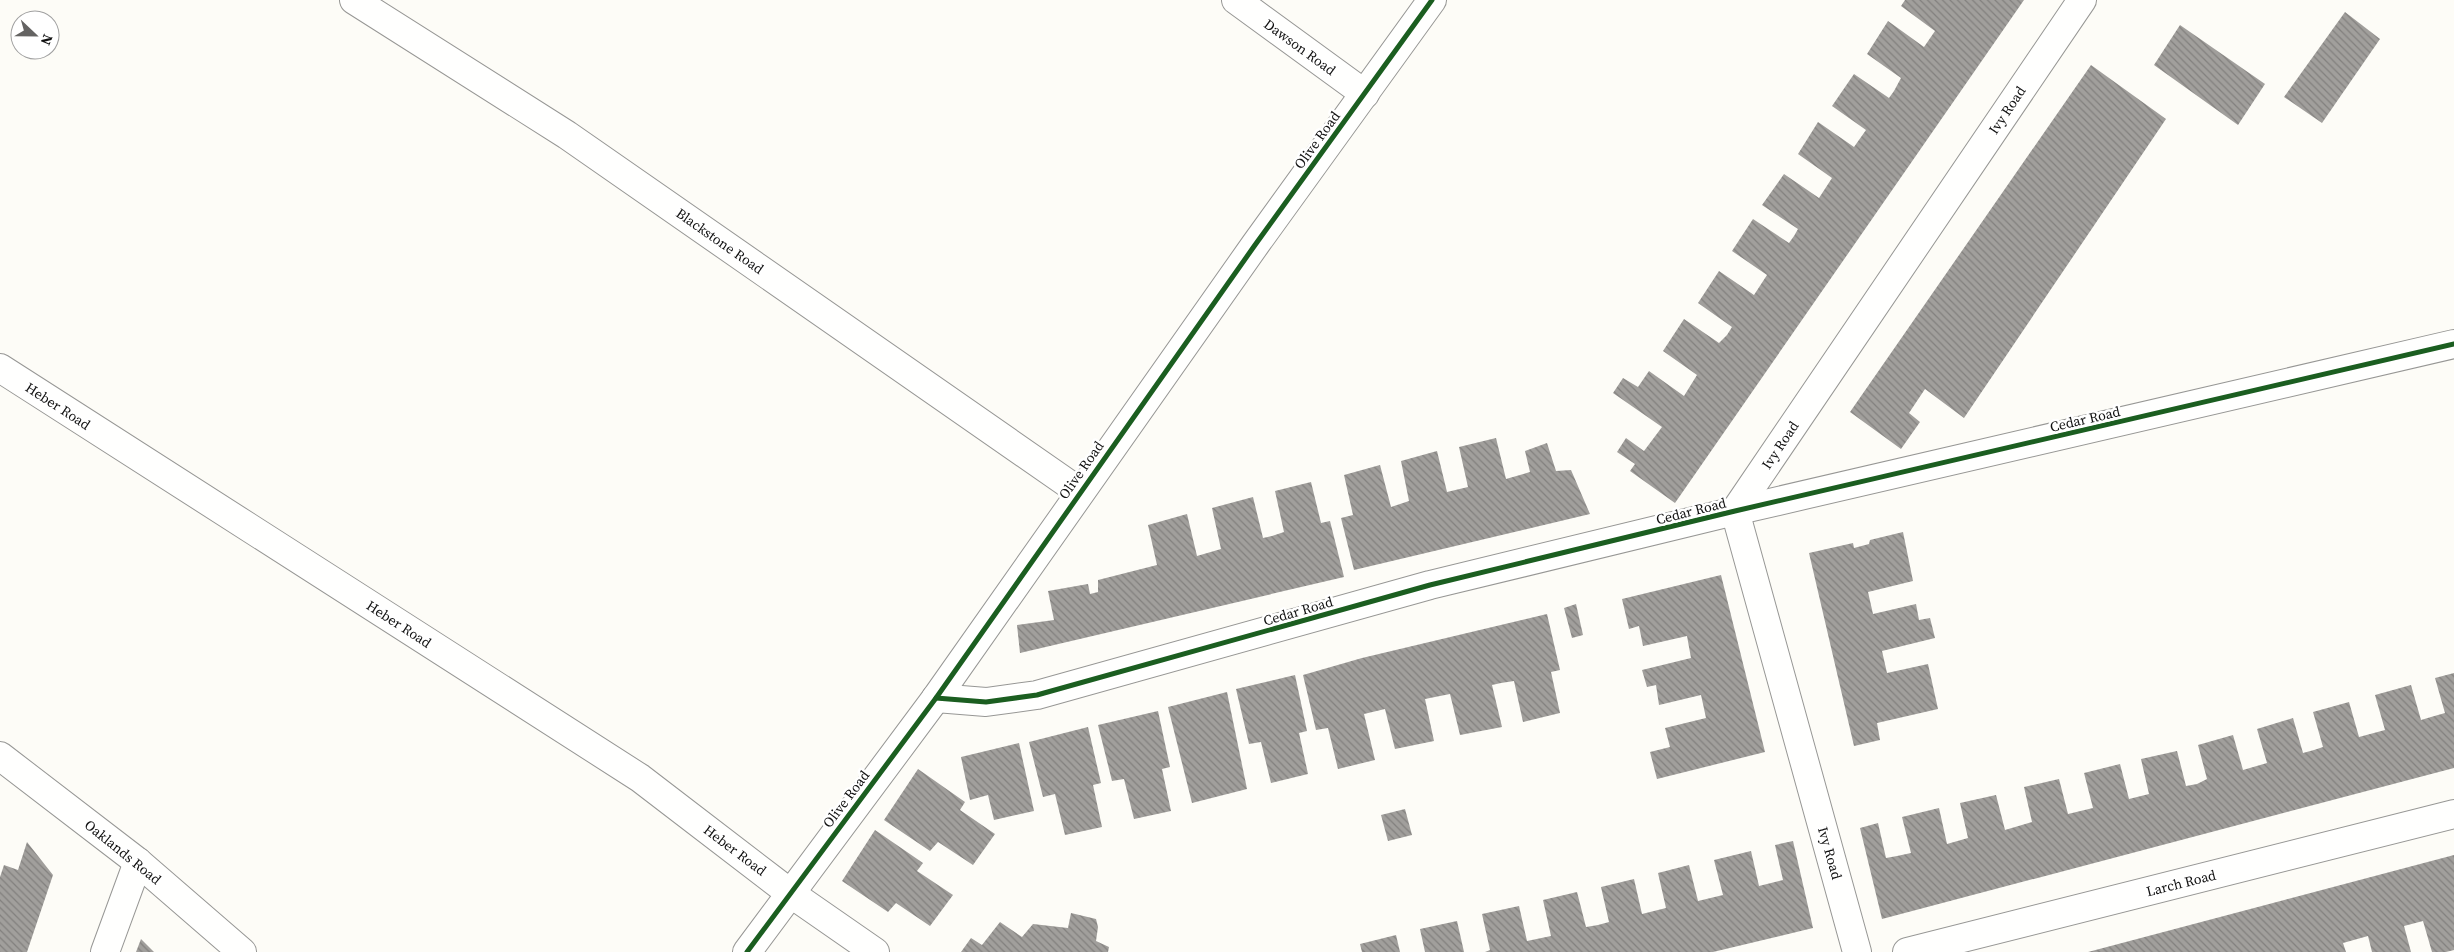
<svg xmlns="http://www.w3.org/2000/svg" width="2454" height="952" font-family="'Source Serif 4',serif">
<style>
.building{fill:url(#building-back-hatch)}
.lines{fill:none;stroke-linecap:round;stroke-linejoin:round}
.minor-casing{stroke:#979795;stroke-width:30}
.minor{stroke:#fffffe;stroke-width:28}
.cycleway-casing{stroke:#fff;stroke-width:8}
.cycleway{stroke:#1b5e20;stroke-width:5}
.labels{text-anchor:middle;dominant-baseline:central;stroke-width:5;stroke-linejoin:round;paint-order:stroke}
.street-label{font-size:14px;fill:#111;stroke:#fff}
</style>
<defs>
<pattern id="building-back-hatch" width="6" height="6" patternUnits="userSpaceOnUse" patternTransform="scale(1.25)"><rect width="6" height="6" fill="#a19f9c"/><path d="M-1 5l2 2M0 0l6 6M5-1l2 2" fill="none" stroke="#82807e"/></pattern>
</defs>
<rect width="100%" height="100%" fill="#fdfcf7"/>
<g class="building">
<path d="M 1905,0 L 2024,0 L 1675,503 L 1630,471 L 1635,464 L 1617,452 L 1626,438 L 1644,451 L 1662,427 L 1613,393 L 1623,378 L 1638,387 L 1649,371 L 1684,396 L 1697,375 L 1663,351 L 1684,319 L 1719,343 L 1727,335 L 1732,327 L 1698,303 L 1719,271 L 1754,295 L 1767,275 L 1732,251 L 1753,219 L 1789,243 L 1794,236 L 1798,229 L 1762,205 L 1784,174 L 1819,198 L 1832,178 L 1798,154 L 1818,122 L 1854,147 L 1866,130 L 1832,106 L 1854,74 L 1889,98 L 1894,91 L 1901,78 L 1867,54 L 1888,21 L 1924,47 L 1935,31 L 1901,6 Z"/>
<path d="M 2345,12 L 2380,39 L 2322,123 L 2284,97 Z"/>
<path d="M 2180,25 L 2265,84 L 2238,125 L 2154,65 Z"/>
<path d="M 2091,65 L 2166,119 L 1964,418 L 1925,389 L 1909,413 L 1920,422 L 1901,449 L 1850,412 Z"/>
<path d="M 1496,438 L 1506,479 L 1530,472 L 1525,451 L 1547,443 L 1556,471 L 1571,470 L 1590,514 L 1354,570 L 1341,518 L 1353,515 L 1344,475 L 1380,465 L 1391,507 L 1409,501 L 1401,461 L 1437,451 L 1447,492 L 1468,487 L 1459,447 Z"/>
<path d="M 1311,482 L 1321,523 L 1330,521 L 1344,577 L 1020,653 L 1017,625 L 1054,620 L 1048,591 L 1088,584 L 1090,594 L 1098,592 L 1098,580 L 1157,565 L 1148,525 L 1187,514 L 1197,556 L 1221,549 L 1212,508 L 1253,497 L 1263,538 L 1272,536 L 1284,532 L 1275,491 Z"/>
<path d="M 1903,532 L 1913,581 L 1868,592 L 1873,614 L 1916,604 L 1919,620 L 1930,618 L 1935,638 L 1882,651 L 1887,673 L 1928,664 L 1938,709 L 1877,723 L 1880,740 L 1854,746 L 1809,553 L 1853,543 L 1854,548 L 1869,544 L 1870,540 Z"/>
<path d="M 1721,575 L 1765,752 L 1657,779 L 1650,752 L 1670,747 L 1665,728 L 1706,718 L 1703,704 L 1701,695 L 1659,705 L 1656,685 L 1647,687 L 1642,670 L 1691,658 L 1687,636 L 1643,646 L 1639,626 L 1629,629 L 1622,599 Z"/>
<path d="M 1576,604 L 1583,635 L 1572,638 L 1564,608 Z"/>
<path d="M 1547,614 L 1560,670 L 1551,672 L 1560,713 L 1523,722 L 1514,681 L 1501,683 L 1492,685 L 1502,727 L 1460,735 L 1450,694 L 1425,699 L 1434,741 L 1395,749 L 1385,709 L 1364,714 L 1375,760 L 1338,769 L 1328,728 L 1316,730 L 1303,675 L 1362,658 Z"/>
<path d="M 2454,673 L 2454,768 L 1882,919 L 1860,828 L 1878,823 L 1886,858 L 1897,856 L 1911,853 L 1902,817 L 1939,808 L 1947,844 L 1968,838 L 1960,803 L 1996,795 L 2005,830 L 2032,822 L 2024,787 L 2059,779 L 2068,814 L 2093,808 L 2084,773 L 2120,764 L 2129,799 L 2149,794 L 2141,759 L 2177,751 L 2186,786 L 2197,784 L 2207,779 L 2198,745 L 2233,735 L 2243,770 L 2267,763 L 2257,729 L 2293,718 L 2303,753 L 2314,750 L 2323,747 L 2313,712 L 2349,702 L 2359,737 L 2385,730 L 2375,695 L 2411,685 L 2421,720 L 2431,717 L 2445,713 L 2435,678 Z"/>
<path d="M 1295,675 L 1307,731 L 1299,733 L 1308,774 L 1271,783 L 1261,742 L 1249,744 L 1236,689 Z"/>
<path d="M 1227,692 L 1247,789 L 1192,803 L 1168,707 Z"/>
<path d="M 1158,711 L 1170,767 L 1162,769 L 1171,811 L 1134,819 L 1124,779 L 1112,781 L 1098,725 Z"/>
<path d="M 1088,727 L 1101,783 L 1093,785 L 1102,827 L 1065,835 L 1055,794 L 1043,797 L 1029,742 Z"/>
<path d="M 1019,743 L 1034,811 L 994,820 L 988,795 L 970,800 L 961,757 Z"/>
<path d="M 918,769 L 965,802 L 960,810 L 995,834 L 973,865 L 938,842 L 930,851 L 884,820 Z"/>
<path d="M 1405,809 L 1412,835 L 1388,841 L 1381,815 Z"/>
<path d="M 875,830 L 923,863 L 917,871 L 953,895 L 930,926 L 896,903 L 888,912 L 842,881 Z"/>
<path d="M 1793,841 L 1813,928 L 1713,952 L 1485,952 L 1490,950 L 1482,914 L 1519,906 L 1527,941 L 1551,936 L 1543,900 L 1577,892 L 1586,927 L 1598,925 L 1609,922 L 1601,887 L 1634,879 L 1642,914 L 1666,908 L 1658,873 L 1689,865 L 1698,901 L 1723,895 L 1714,860 L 1751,851 L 1759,886 L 1783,880 L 1775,845 Z"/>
<path d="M 27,842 L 53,875 L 27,952 L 0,952 L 0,877 L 4,865 L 18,870 Z"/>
<path d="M 2454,855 L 2454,950 L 2446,952 L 2432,952 L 2423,921 L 2404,926 L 2411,952 L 2372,952 L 2368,936 L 2343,943 L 2346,952 L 2088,952 Z"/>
<path d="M 1071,913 L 1096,919 L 1098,927 L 1096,941 L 1109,947 L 1108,952 L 961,952 L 971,938 L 982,945 L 1000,922 L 1022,937 L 1033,924 L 1068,928 Z"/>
<path d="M 1457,921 L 1464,952 L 1425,952 L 1420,929 Z"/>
<path d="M 1396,935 L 1400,952 L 1362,952 L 1360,944 Z"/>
<path d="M 141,939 L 154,952 L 136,952 Z"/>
</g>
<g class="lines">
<defs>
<g id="minor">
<path d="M 354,0 L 567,135 L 1080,492"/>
<path d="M 1236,0 L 1365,94"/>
<path d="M 0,368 L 640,778 L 790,893 L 875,952"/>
<path d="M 936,698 L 986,702 L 1037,695 L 1430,585 L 1735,511 L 2454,344"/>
<path d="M 0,756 L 138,862 L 242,952"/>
<path d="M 105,952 L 138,862"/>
<path d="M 747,952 L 936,698 L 1255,245 L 1432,0"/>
<path d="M 1857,952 L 1735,511 L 2082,0"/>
<path d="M 1907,952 L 2454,814"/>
</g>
</defs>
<use href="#minor" class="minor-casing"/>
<use href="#minor" class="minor"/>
<defs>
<g id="cycleway">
<path d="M 936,698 L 986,702 L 1037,695 L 1430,585 L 1735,511 L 2454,344"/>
<path d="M 747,952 L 936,698 L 1255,245 L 1432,0"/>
</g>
</defs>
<use href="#cycleway" class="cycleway-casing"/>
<use href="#cycleway" class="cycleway"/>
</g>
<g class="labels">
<g class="street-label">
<text transform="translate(1300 47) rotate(36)">Dawson Road</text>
<text transform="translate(2007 110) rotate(-56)">Ivy Road</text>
<text transform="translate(1317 140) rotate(-54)">Olive Road</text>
<text transform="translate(720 241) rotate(35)">Blackstone Road</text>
<text transform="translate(58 406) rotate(33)">Heber Road</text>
<text transform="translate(2085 419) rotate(-13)">Cedar Road</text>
<text transform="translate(1780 445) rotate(-56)">Ivy Road</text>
<text transform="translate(1081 470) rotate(-55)">Olive Road</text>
<text transform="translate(1691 511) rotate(-14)">Cedar Road</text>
<text transform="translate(1298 611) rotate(-16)">Cedar Road</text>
<text transform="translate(399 624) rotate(33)">Heber Road</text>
<text transform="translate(846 799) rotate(-53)">Olive Road</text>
<text transform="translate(735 850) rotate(37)">Heber Road</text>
<text transform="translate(123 852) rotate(39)">Oaklands Road</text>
<text transform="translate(1830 853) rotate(74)">Ivy Road</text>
<text transform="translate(2181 883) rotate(-14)">Larch Road</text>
</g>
</g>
<g transform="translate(35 35) rotate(112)"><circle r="24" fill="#ffffff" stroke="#a0a0a0"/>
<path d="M0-4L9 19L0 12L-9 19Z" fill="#646362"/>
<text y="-8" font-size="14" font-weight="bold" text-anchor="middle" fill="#111111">N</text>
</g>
</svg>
